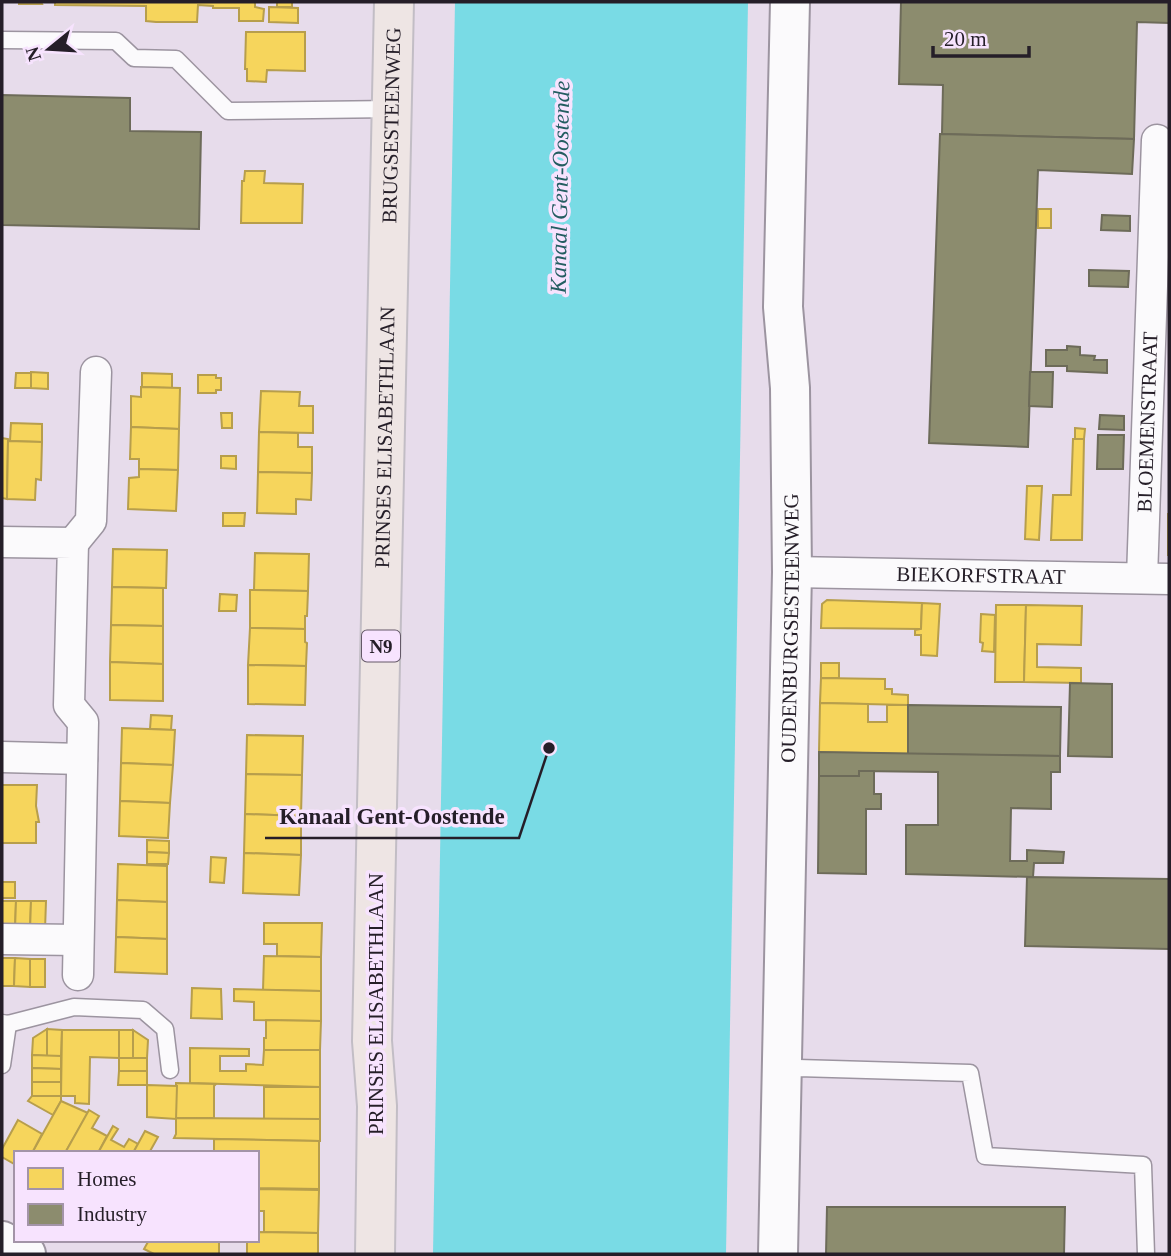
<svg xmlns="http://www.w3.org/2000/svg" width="1171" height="1256" font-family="Georgia,serif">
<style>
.water{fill:#79dbe5}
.homes{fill:#f6d55c;stroke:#b79e4c;stroke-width:2}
.industry{fill:#8c8c6e;stroke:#6d6b59;stroke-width:2}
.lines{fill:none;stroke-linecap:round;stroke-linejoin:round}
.lane-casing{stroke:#9c94a0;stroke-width:19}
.street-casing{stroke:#9c94a0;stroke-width:33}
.secondary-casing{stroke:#9c94a0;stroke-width:42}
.primary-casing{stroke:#c2bdc5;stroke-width:42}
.lane{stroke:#fbfafc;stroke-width:16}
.street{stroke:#fbfafc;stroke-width:30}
.secondary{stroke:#fbfafc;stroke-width:38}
.primary{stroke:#eee5e4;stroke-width:38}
.labels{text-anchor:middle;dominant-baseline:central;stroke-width:7;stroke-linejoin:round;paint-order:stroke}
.shield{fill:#f7e3fe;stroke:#645968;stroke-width:2}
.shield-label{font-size:19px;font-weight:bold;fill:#251e28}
.street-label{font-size:21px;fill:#251e28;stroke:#f7e3fe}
.water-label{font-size:23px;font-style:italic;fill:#235d61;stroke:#f7e3fe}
.leader{fill:none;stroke:#251e28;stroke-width:2.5}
.callout-dot{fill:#251e28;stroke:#f7e3fe;stroke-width:2.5}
.callout-label{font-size:23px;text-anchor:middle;font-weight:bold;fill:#251e28;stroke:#f7e3fe;stroke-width:7;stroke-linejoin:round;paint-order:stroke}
</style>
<rect width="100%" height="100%" fill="#e7dceb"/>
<path class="water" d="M 455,2 L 748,2 L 726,1254 L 433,1254 Z"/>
<g class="homes">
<path d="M 19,2 L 41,2 L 42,4 L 19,4 Z"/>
<path d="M 55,2 L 255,2 L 255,7 L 264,9 L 263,21 L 239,21 L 239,8 L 213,8 L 213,6 L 198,5 L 197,22 L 156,22 L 146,21 L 146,6 L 55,5 Z"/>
<rect x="277" y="2" width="15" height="5"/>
<path d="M 269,7 L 298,8 L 298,23 L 269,22 Z"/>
<path d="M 246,32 L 305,32 L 305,71 L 267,70 L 266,82 L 247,81 L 247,69 L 245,69 Z"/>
<path d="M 245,171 L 265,171 L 264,183 L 303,184 L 302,223 L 241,223 L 242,181 L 244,181 Z"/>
<rect x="1038" y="209" width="13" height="19"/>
<path d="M 31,372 L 48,373 L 48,389 L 31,388 Z"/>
<path d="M 16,373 L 31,373 L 31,388 L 15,388 Z"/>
<path d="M 142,373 L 172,374 L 172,388 L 142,387 Z"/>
<path d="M 198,375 L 216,375 L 216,378 L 221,378 L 221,390 L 216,390 L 216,393 L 198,393 Z"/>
<path d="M 141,387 L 180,388 L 179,429 L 131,427 L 131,396 L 141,397 Z"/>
<path d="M 261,391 L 300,392 L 299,406 L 313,406 L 313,433 L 259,432 Z"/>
<path d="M 221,413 L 232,413 L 232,428 L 222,428 Z"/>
<path d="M 11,423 L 42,424 L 42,442 L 10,441 Z"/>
<path d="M 131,427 L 179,429 L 178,470 L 139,469 L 139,459 L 130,459 Z"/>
<path d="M 1075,428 L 1085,429 L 1084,439 L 1075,439 Z"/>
<path d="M 259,432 L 298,433 L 298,447 L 312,447 L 312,473 L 258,472 Z"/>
<path d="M 2,438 L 8,439 L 7,499 L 2,498 Z"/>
<path d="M 1073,439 L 1084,439 L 1082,540 L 1051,540 L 1053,495 L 1071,495 Z"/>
<path d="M 8,441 L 42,442 L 41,480 L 36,479 L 35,500 L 7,499 Z"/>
<path d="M 221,456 L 236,456 L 236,469 L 221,468 Z"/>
<path d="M 139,469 L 178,470 L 176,511 L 128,509 L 129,478 L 139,477 Z"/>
<path d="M 258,472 L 312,473 L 311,500 L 296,499 L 296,514 L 257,513 Z"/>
<path d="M 1027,486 L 1042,486 L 1039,540 L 1025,539 Z"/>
<path d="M 223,513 L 245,513 L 244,526 L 223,526 Z"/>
<rect x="1168" y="514" width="1" height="41"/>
<path d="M 113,549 L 167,550 L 166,588 L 112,587 Z"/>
<path d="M 255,553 L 309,554 L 308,591 L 254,590 Z"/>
<path d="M 112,587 L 163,588 L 163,626 L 111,625 Z"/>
<path d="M 250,590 L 308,591 L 307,616 L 305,616 L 305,629 L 250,628 Z"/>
<path d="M 220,594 L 237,595 L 236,611 L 219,611 Z"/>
<path d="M 827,600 L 922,603 L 921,629 L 821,628 L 822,604 Z"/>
<path d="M 922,603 L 940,604 L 937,656 L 921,655 L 921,635 L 915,635 L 915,630 L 921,629 Z"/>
<path d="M 996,605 L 1026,605 L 1024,682 L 995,682 Z"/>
<path d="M 1026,605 L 1082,606 L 1081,645 L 1037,644 L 1037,667 L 1081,668 L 1081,683 L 1024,682 Z"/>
<path d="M 981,614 L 995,615 L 994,652 L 982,651 L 983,643 L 980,642 Z"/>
<path d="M 111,625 L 163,626 L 163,664 L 110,662 Z"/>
<path d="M 250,628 L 305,629 L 305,642 L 307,643 L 306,666 L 248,665 Z"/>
<path d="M 110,662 L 163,664 L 163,701 L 110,700 Z"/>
<rect x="821" y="663" width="18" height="15"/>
<path d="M 248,665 L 306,666 L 305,705 L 248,704 Z"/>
<path d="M 821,678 L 885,679 L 885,689 L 892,689 L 892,694 L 908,695 L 908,705 L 820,703 Z"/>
<path d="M 820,703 L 868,704 L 868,722 L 887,722 L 887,705 L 908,705 L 908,754 L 819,752 Z"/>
<path d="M 151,715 L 172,716 L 171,730 L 150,729 Z"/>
<path d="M 122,728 L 175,730 L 173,765 L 121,763 Z"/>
<path d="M 247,735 L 303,736 L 302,775 L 246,774 Z"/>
<path d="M 121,763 L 173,765 L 170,803 L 120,801 Z"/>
<path d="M 246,774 L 302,775 L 301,816 L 245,814 Z"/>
<path d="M 2,785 L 37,785 L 36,806 L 39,822 L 36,822 L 36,843 L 2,843 Z"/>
<path d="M 120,801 L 170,803 L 168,838 L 119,836 Z"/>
<path d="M 245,814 L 301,816 L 301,855 L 244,853 Z"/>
<path d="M 147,840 L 169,841 L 169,853 L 147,852 Z"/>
<path d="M 147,852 L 169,853 L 168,864 L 147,864 Z"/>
<path d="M 244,853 L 301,855 L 299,895 L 243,893 Z"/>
<path d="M 211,857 L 226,858 L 224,883 L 210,882 Z"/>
<path d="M 118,864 L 167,866 L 167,902 L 117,900 Z"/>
<rect x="2" y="882" width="13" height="16"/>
<path d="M 117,900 L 167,902 L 167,939 L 116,937 Z"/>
<path d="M 2,901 L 16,901 L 15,929 L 2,929 Z"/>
<path d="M 16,901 L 31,901 L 30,930 L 15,929 Z"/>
<path d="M 31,901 L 46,901 L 45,930 L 30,930 Z"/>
<path d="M 264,923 L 322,923 L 321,957 L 277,956 L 277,944 L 264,944 Z"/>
<path d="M 116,937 L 167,939 L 167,974 L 115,972 Z"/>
<path d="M 264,956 L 321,957 L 321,991 L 263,990 Z"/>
<path d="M 2,958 L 15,958 L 14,986 L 2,986 Z"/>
<path d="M 15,958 L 30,959 L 30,987 L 14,986 Z"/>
<rect x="30" y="959" width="15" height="28"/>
<path d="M 192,988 L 221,989 L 222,1019 L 191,1018 Z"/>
<path d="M 234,989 L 321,991 L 321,1021 L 254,1020 L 254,1002 L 234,1001 Z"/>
<path d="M 266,1020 L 321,1021 L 320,1050 L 264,1050 L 264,1038 L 266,1038 Z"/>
<path d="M 47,1029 L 47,1056 L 32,1055 L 33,1038 Z"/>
<path d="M 47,1029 L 62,1030 L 61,1056 L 47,1056 Z"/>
<path d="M 62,1030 L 119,1030 L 119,1058 L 90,1057 L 89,1104 L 75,1103 L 75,1096 L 61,1096 Z"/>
<rect x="119" y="1030" width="14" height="28"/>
<path d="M 133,1030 L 148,1040 L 147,1058 L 133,1058 Z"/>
<path d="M 190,1048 L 249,1049 L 249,1056 L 220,1056 L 220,1071 L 246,1071 L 246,1064 L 263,1065 L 264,1050 L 320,1050 L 320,1087 L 190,1083 Z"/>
<path d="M 32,1055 L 61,1056 L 61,1069 L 32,1068 Z"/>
<rect x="119" y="1058" width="28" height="13"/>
<path d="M 32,1068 L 61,1069 L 61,1082 L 32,1082 Z"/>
<path d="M 119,1071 L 147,1071 L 147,1085 L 118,1085 Z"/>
<rect x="32" y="1082" width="29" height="14"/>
<path d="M 176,1083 L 216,1084 L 214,1086 L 214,1118 L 176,1118 Z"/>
<path d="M 147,1085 L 177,1086 L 176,1119 L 147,1117 Z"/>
<rect x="264" y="1087" width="56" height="32"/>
<path d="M 32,1096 L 61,1096 L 61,1101 L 53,1115 L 28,1101 Z"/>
<path d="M 61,1101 L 88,1113 L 65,1153 L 32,1153 Z"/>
<path d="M 89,1110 L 99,1116 L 92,1128 L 107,1136 L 98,1153 L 65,1153 Z"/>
<path d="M 176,1118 L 320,1119 L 320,1141 L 174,1138 L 176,1134 Z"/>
<path d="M 18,1120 L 42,1134 L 32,1153 L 16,1153 L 16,1165 L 2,1157 L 2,1149 Z"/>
<path d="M 113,1126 L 118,1129 L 111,1140 L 124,1147 L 129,1139 L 138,1144 L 133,1153 L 98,1153 Z"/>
<path d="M 145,1131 L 158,1137 L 149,1153 L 133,1153 Z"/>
<path d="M 214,1139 L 319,1141 L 319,1189 L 257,1188 L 257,1153 L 214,1153 Z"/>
<path d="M 257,1189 L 319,1190 L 318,1233 L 264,1232 L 264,1211 L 257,1211 Z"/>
<path d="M 257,1232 L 318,1233 L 318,1254 L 247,1254 L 247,1240 L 257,1240 Z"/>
<path d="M 149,1240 L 219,1240 L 219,1254 L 154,1254 L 144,1249 Z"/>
</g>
<g class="industry">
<path d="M 901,2 L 1169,2 L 1169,23 L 1137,22 L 1134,139 L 942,134 L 943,85 L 899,84 Z"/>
<path d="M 2,95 L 130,98 L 130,131 L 201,132 L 199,229 L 2,225 Z"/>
<path d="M 940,134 L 1134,139 L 1132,174 L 1038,170 L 1028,447 L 929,443 Z"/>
<path d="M 1102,215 L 1130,216 L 1130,231 L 1101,230 Z"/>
<path d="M 1089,270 L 1129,271 L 1128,287 L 1089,286 Z"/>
<path d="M 1067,346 L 1080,347 L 1080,355 L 1095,356 L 1094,360 L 1107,360 L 1107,373 L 1067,371 L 1067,366 L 1046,366 L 1046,350 L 1067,350 Z"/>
<path d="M 1030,372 L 1053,372 L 1052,407 L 1029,406 Z"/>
<path d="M 1100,415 L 1124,416 L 1124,430 L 1099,429 Z"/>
<path d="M 1098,435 L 1124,435 L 1123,469 L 1097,469 Z"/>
<path d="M 1070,683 L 1112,684 L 1112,757 L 1068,756 Z"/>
<path d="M 908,705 L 1061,707 L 1060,756 L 908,754 Z"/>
<path d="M 819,752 L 1060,756 L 1060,772 L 1051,772 L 1051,809 L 1011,808 L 1010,861 L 1027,861 L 1027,850 L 1064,852 L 1063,863 L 1034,863 L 1033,877 L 906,874 L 906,825 L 938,825 L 938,772 L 859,771 L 859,776 L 819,776 Z"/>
<path d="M 859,771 L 874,771 L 874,794 L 881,794 L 881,809 L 866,809 L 866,874 L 818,873 L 819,776 L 859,776 Z"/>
<path d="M 1027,877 L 1169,879 L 1169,949 L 1025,946 Z"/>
<path d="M 827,1207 L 1065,1207 L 1064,1254 L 826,1254 Z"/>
</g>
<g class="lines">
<defs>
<g id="lane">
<path d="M 2,40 L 116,41 L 134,58 L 176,59 L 228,111 L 393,109"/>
<path d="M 2,1023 L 8,1024 L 74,1007 L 143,1010 L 165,1029 L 170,1070"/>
<path d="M 2,1065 L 8,1024"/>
<path d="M 782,1070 L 798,1068 L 970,1073 L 985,1156 L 1143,1165 L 1146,1254"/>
</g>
<g id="street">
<path d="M 2,542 L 73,543 L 69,705 L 83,722 L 78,975"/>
<path d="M 73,543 L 91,521 L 96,372"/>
<path id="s1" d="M 792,572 L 1169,579"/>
<path id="s2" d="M 1142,578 L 1157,140"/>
<path d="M 2,757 L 82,759"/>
<path d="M 2,939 L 78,940"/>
</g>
<g id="secondary">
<path d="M 2,1241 L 26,1254"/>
<path id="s3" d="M 778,1254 L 792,572 L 790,388 L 783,307 L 790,2"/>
</g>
<g id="primary">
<path id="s4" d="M 375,1254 L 377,1106 L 372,1041 L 394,2"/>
</g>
</defs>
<use href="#lane" class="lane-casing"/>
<use href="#street" class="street-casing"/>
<use href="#secondary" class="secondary-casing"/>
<use href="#primary" class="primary-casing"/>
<use href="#lane" class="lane"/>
<use href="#street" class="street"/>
<use href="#secondary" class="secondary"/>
<use href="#primary" class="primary"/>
</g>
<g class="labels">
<rect class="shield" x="362" y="630.5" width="38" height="31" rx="5"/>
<g class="shield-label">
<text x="381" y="646">N9</text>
</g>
<g class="street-label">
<text stroke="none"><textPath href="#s4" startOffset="1129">BRUGSESTEENWEG</textPath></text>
<text stroke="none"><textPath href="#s2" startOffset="156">BLOEMENSTRAAT</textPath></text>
<text stroke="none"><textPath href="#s4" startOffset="817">PRINSES ELISABETHLAAN</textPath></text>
<text stroke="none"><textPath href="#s1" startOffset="189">BIEKORFSTRAAT</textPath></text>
<text stroke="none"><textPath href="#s3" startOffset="626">OUDENBURGSESTEENWEG</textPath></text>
<text transform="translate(376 1004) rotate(-90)">PRINSES ELISABETHLAAN</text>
</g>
<g class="water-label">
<text transform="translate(560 187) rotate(-89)">Kanaal Gent-Oostende</text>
</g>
</g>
<path class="leader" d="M549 748L519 838H265"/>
<circle class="callout-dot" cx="549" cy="748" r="7"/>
<g class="callout-label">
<text x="392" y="824">Kanaal Gent-Oostende</text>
</g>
<rect width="1171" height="1256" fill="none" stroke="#251e28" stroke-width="7"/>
<rect x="14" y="1151" width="245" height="91" fill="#f7e3fe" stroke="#a394a8" stroke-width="2"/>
<rect x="28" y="1168" width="35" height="21" fill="#f6d55c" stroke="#a394a8" stroke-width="2"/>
<text x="77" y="1186" font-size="21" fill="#251e28">Homes</text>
<rect x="28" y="1204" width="35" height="21" fill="#8c8c6e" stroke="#a394a8" stroke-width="2"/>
<text x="77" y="1221" font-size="21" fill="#251e28">Industry</text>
<g transform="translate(49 49) rotate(252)" stroke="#f7e3fe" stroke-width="5" paint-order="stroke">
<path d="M0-5L12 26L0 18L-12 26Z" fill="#251e28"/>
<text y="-10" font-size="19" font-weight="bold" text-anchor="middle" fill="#251e28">N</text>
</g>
<path d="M933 46v10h96v-10" fill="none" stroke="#251e28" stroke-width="3.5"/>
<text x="944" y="46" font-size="21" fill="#251e28" stroke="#f7e3fe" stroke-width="5" paint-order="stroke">20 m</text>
</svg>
